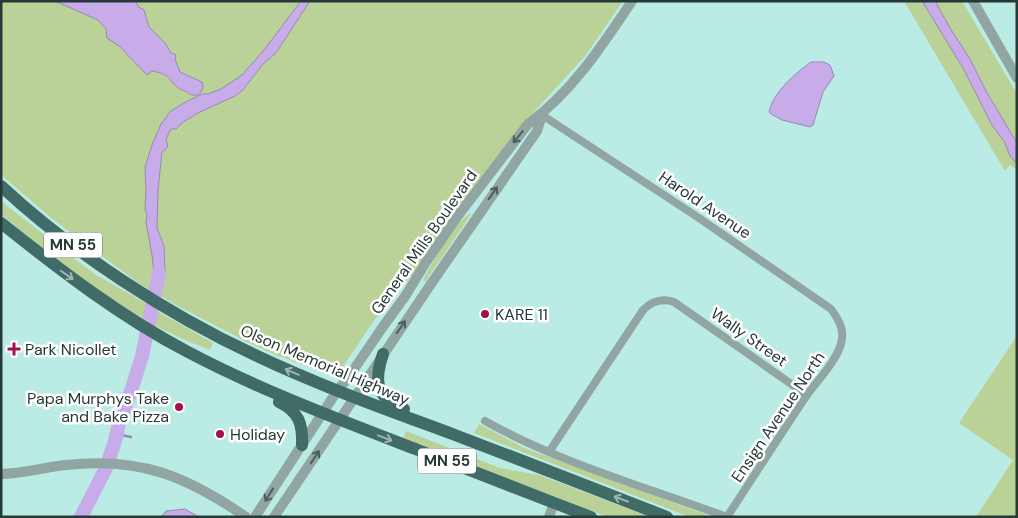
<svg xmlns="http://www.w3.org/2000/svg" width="1018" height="518" font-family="'DM Sans',sans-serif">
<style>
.green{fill:#bad198}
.water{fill:#c8abe9;stroke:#9789b4}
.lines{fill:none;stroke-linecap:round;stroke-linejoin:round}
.stream{stroke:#9789b4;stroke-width:2.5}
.river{stroke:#c8abe9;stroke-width:14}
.minor{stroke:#91a5a2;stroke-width:8}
.tertiary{stroke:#91a5a2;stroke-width:10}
.trunk{stroke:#416b66;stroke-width:12}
.oneway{stroke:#4b5f5c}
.oneway2{stroke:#a0b5b2}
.poi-dot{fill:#a40e4b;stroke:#fff;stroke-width:2}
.labels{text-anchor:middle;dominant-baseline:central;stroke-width:5;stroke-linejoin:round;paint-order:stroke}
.shield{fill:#fff;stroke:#677473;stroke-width:1}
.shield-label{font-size:15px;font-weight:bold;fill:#263937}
.street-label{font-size:16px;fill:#263937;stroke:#fff}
.poi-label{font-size:16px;fill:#263937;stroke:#fff;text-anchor:start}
</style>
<rect width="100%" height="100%" fill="#baebe4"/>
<g class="green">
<path d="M 1,1 L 623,1 L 586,55 L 533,113 L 474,187 L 415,271 L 375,319 L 344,365 L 336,371 L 328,372 L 320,371 L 276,355 L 245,341 L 176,305 L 140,284 L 84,243 L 49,216 L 1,175 Z"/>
<path d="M 904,1 L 962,1 L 1017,94 L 1017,170 L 1010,165 L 1005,171 Z"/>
<path d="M 1,201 L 76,260 L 96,275 L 149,305 L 146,320 C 94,290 46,253 1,214 Z"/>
<path d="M 472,213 L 425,282 L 423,280 C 430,266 458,216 472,213 Z"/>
<path d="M 154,309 L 213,343 L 210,350 L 180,338 L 152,324 Z"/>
<path d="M 1017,336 L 1017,517 L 976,517 L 1013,460 L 959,423 Z"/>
<path d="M 479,424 L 524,448 L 713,517 L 690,517 L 474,433 Z"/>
<path d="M 406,431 L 500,468 L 539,475 L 650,517 L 608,517 L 403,438 Z"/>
</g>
<g class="water">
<path d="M 55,1 L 135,1 L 139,7 L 144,10 L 149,27 L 166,44 L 171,53 L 176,55 L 175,59 L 180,72 L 202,82 C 204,88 202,91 198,95 L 191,95 C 187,91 184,91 180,89 C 166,79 173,75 152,71 L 147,75 L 119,46 L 107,38 L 106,29 L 98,20 Z"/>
<path d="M 301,1 L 310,1 L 276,53 L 263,64 L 242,91 L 235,96 L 198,113 L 183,122 L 176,129 L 171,129 L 166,139 L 168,147 L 162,152 L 158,190 L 157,228 L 164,246 L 165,272 L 160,292 L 157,293 L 151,290 L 150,286 L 154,275 L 152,255 L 146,223 L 147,214 L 145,210 L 146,190 L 145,167 L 152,145 L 161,124 L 170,112 L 182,104 L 202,94 L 208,94 L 221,89 L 242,75 L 264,50 Z"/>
<path d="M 922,1 L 935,1 L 950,28 L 970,59 L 986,91 L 1017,143 L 1017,164 L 1010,156 L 1004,141 L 993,127 L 963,68 Z"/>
<path d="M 811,62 L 824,62 L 830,65 L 834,76 L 823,92 L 813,125 L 810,127 L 782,120 L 771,114 L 769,112 C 773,92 796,73 811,62 Z"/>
<path d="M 185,509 L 199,517 L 161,517 L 166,511 Z"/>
</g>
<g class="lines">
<path class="stream" d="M 116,434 L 131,437"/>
<path class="river" d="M 81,517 L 106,468 L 115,441 L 119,423 L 131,391 L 142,356 L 159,273"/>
<g class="minor">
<path d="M 485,421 C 560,463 646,487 727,517 C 754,476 780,435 807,395 C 818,380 836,361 841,344 C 845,330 839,320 831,309 L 699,218 L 542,115"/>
<path d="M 549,452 L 643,310 C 652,301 662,298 674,302 L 807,395"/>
</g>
<g class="tertiary">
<path d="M 973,1 L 1017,78"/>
<path d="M 1,474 C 23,474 44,467 66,465 C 141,457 186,476 246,517"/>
<path d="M 255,517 L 337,391 L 348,378 L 382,328 L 406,295 L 426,262 L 457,217 L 528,124 C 572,92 602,46 632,1"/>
<path d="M 274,517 L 433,281 L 537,131 L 542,115"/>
<path d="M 549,517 L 554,503"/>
</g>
<g class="trunk">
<path d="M 1,186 C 73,253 167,314 255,355 C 320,386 388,410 455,435 C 526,462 596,489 667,517"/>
<path d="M 1,223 C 60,270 121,317 188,352 C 262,391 340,420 418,450 C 475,472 533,495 591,517"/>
<path d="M 383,354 C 374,380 375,398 404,409"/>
<path d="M 279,402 C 299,412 303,424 302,445"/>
</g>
</g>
<defs><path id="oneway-shaft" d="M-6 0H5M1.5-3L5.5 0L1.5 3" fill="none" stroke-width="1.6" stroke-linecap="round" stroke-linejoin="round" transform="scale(1.25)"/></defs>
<g class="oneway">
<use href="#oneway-shaft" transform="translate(518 137) rotate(129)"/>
<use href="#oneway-shaft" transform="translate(493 193) rotate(-55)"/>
<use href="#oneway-shaft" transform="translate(401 327) rotate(-56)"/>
<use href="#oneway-shaft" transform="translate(315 457) rotate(-56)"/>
<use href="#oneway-shaft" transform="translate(269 495) rotate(122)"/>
</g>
<g class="oneway2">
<use href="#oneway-shaft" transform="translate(67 275) rotate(35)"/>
<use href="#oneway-shaft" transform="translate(292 372) rotate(-157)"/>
<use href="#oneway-shaft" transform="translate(385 438) rotate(21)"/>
<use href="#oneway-shaft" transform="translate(621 499) rotate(-159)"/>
</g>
<g class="poi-dot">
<circle cx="485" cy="314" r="5"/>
<path d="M11.5 341.5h5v5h5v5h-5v5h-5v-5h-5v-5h5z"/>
<circle cx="179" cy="407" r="5"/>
<circle cx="220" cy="434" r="5"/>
</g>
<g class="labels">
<g class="shield">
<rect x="44" y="232.5" width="58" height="25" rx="4"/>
<rect x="418" y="448.5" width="58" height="25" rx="4"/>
</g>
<g class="shield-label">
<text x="73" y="245">MN 55</text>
<text x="447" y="461">MN 55</text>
</g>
<g class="street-label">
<text transform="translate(705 205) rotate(34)">Harold Avenue</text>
<text transform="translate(424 242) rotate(-55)">General Mills Boulevard</text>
<text transform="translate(749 337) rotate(35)">Wally Street</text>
<text transform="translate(325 365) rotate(23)">Olson Memorial Highway</text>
<text transform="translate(778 417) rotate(-56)">Ensign Avenue North</text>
</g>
<g class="poi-label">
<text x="495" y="314">KARE 11</text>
<text x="25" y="349">Park Nicollet</text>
<text x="169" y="398" text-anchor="end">Papa Murphys Take<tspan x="169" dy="18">and Bake Pizza</tspan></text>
<text x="230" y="434">Holiday</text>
</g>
</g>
<rect width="1018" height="518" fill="none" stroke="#263937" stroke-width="5"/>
</svg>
